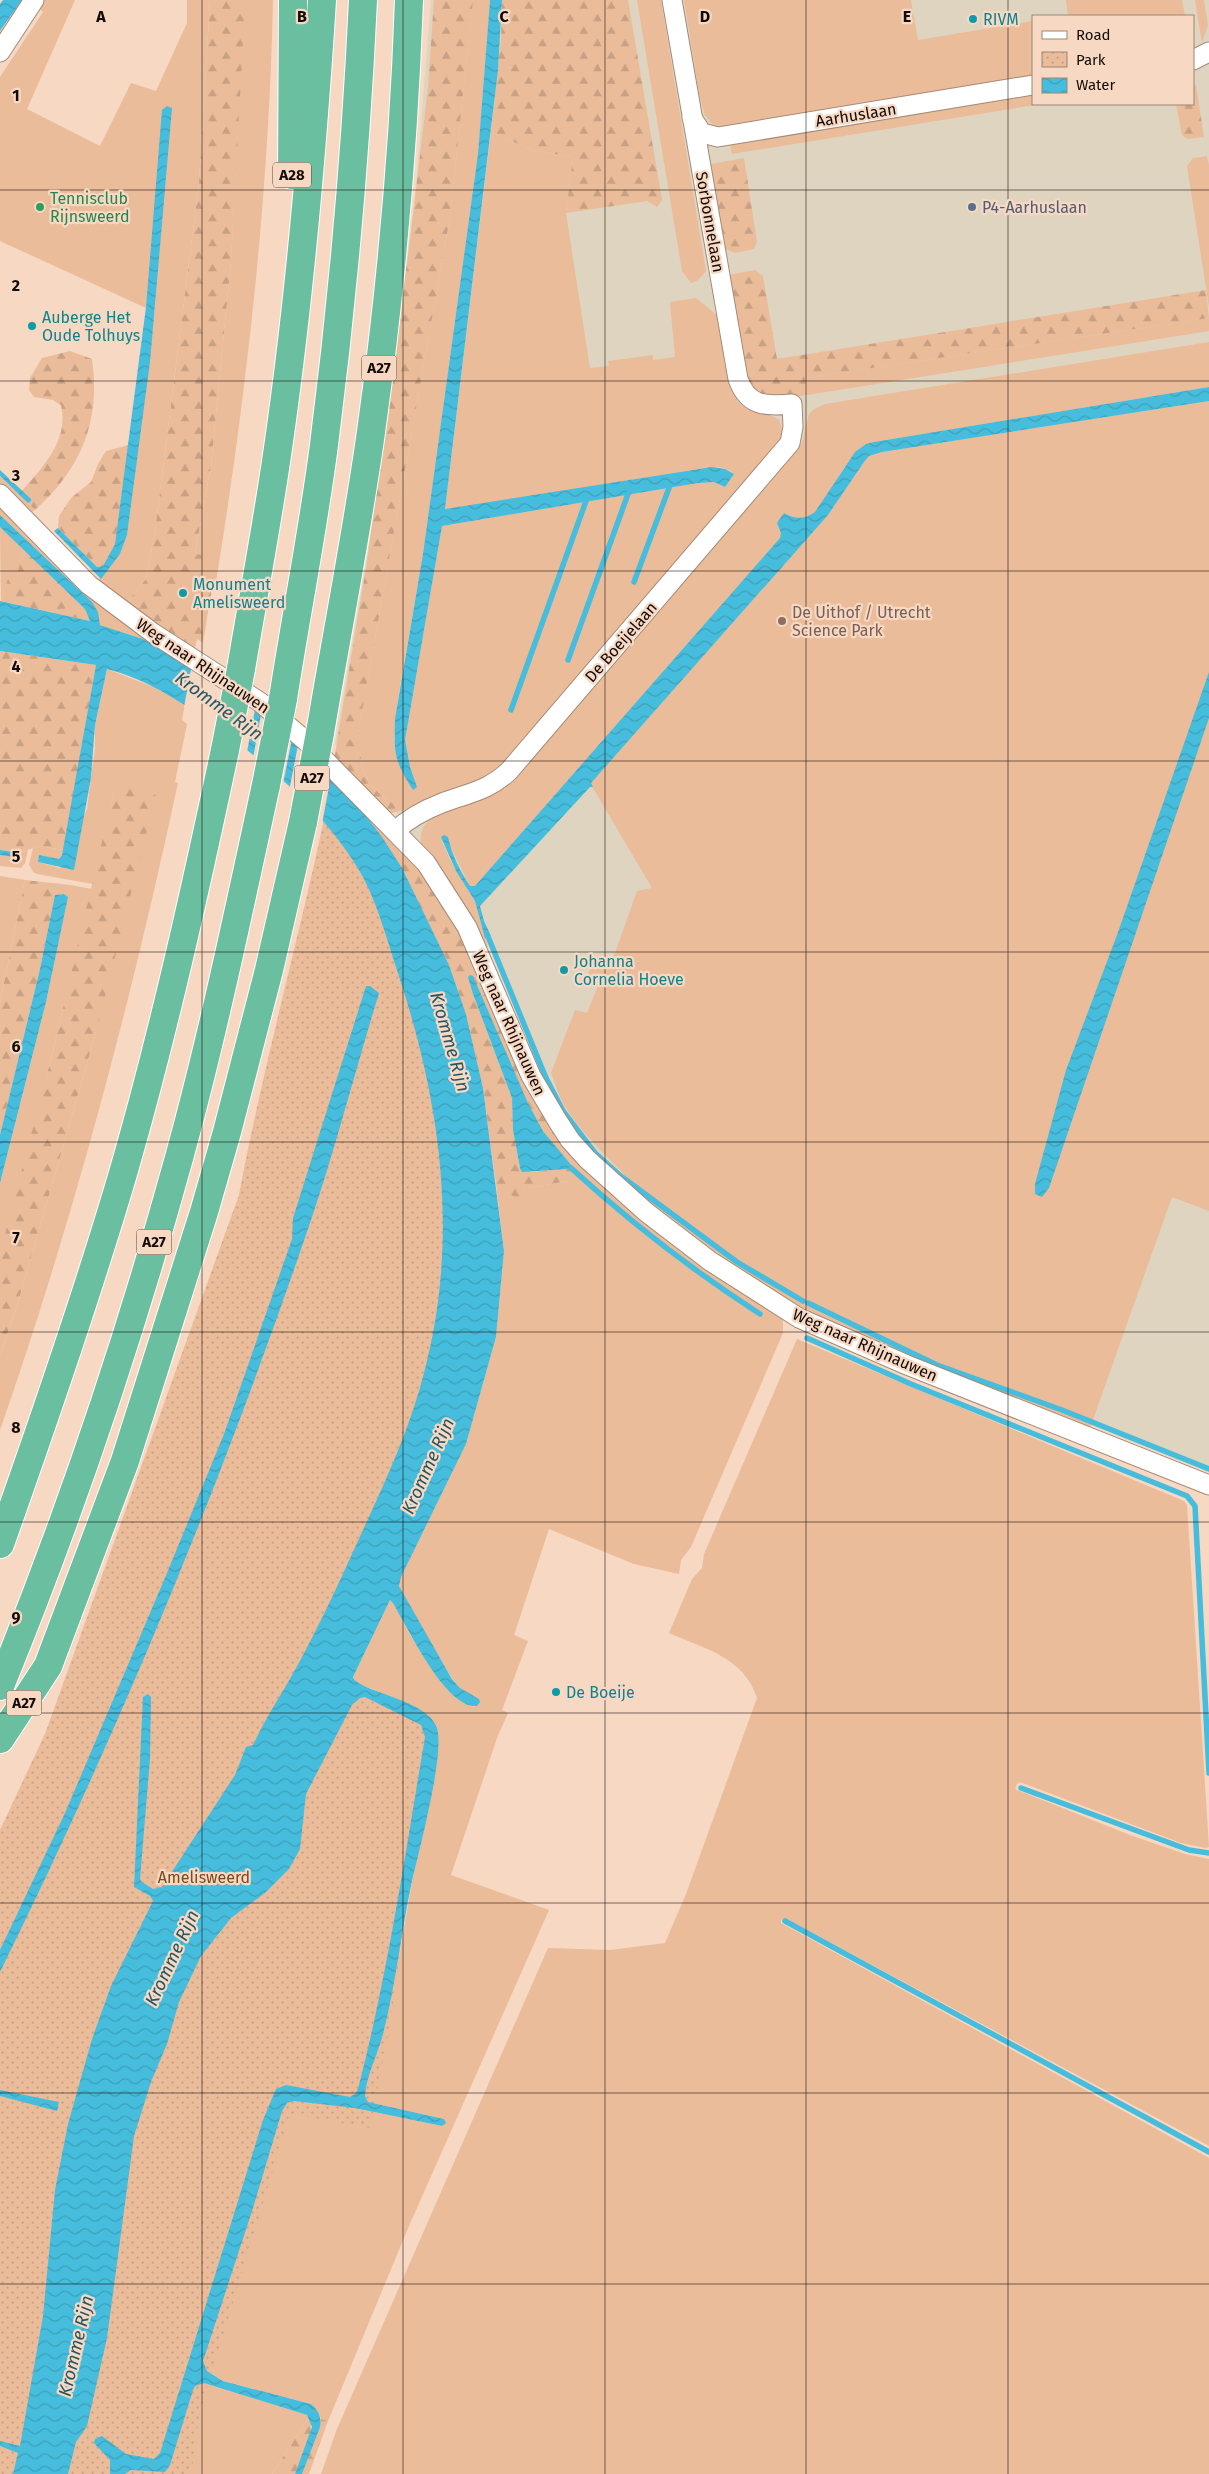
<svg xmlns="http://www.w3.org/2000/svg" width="1209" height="2474" font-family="'Fira Sans',sans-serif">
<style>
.education{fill:#dfd4bf;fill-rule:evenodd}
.green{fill:#eabc9a}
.forest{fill:url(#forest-firs);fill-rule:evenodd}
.park{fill:url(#park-dots)}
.water{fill:url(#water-waves)}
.pier{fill:#f6d8c3}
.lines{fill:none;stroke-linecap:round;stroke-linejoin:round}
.stream{stroke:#46bddc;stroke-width:5.5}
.street-casing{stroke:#a58a76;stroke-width:21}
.highway-casing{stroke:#fff;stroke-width:30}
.street{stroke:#fff;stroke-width:19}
.highway{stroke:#6abfa1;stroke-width:28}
.highway-bridge-casing{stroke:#fff;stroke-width:30;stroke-linecap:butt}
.highway-bridge{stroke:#6abfa1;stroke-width:28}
.grid{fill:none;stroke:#130a04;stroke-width:1;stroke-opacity:0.55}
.culture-dot{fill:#0f9aa8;stroke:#f6d8c3;stroke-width:2}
.leisure-dot{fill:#2e9e5b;stroke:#f6d8c3;stroke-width:2}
.service-dot{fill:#5c6f8a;stroke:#f6d8c3;stroke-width:2}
.education-dot{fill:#8d6e63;stroke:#f6d8c3;stroke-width:2}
.labels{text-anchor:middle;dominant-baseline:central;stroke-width:4.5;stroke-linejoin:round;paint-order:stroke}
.shield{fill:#f6d8c3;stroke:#57483d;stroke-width:1}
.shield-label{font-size:15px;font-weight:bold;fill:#130a04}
.culture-label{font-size:16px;fill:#0d838f;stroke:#f6d8c3;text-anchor:start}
.street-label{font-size:16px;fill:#130a04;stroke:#f6d8c3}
.leisure-label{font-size:16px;fill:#27864d;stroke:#f6d8c3;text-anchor:start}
.service-label{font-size:16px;fill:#4e5e75;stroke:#f6d8c3;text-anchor:start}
.education-label{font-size:16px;fill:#785e54;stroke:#f6d8c3;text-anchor:start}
.park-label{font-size:16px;fill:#794920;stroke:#f6d8c3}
.water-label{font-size:18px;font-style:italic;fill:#255664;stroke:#f6d8c3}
.grid-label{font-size:16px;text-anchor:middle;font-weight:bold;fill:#130a04;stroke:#f6d8c3;stroke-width:4.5;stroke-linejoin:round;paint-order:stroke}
</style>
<defs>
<pattern id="forest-firs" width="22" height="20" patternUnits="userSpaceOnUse" patternTransform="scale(1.25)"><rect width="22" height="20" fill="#eabc9a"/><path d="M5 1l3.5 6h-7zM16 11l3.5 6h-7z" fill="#c8a083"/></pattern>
<pattern id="park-dots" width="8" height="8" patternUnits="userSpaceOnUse" patternTransform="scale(1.25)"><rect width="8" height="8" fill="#eabc9a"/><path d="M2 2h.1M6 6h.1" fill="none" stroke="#c8a083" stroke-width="1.8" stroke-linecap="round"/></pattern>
<pattern id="water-waves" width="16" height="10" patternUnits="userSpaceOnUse" patternTransform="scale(1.25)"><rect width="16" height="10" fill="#46bddc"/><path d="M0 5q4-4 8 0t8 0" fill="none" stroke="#3ca1bb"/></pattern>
</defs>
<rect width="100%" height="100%" fill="#f6d8c3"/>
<path class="education" d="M 431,0 L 1209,0 L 1209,1467 L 804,1304 L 738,1262 L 598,1154 L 562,1108 L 450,852 L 423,853 L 378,785 L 335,744 L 377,498 L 415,197 ZM 1033,16 L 1193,16 L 1193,104 L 1033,104 Z"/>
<g class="green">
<path d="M 39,0 L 75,0 L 27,109 L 100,146 L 131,83 L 156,91 L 187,23 L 187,0 L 210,0 L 199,183 L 155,531 L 146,579 L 123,607 L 95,584 L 120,554 L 127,535 L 155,305 L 164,108 L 146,308 L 0,241 L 0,77 L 43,12 L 36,6 Z"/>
<path d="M 244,0 L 273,0 C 269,195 247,390 216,582 L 209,581 L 195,554 L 211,465 L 231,261 Z"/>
<path d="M 473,0 L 490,0 L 478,154 L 423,554 L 398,698 L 394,739 L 417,787 L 410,767 L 405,740 L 442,526 L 698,483 L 714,482 L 725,487 L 733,472 L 720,467 L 698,469 L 445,510 L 491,132 L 532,150 L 573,157 L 566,213 L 590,368 L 609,366 L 608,361 L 653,355 L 653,360 L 675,357 L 670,302 L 696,298 L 718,316 L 737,401 C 751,416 764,410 779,420 L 783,432 L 777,448 L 497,774 L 404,810 C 361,786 359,771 360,723 L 450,217 Z"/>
<path d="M 637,0 L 661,0 L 706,271 L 698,280 L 691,283 L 682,271 Z"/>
<path d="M 684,0 L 911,0 L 918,40 L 1033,21 L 1033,77 L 723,127 L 712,124 L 705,115 L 700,99 Z"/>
<path d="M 1066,0 L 1182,0 L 1185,16 L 1064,16 L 1068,15 Z"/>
<path d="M 1195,0 L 1204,0 L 1208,25 L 1202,43 Z"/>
<path d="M 1033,95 L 1033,104 L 1041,104 L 732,154 L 730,144 Z"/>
<path d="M 1207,156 L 1209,165 L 1209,307 L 1187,166 L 1193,158 Z"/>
<path d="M 1209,318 L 1209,331 L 807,395 L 805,378 Z"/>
<path d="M 1209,342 L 1209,387 L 874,442 C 847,449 834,491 815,512 C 804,520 796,519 784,513 L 779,526 L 781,534 L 780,538 L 475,886 L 470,886 L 450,846 L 441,840 L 456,871 L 475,901 L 488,947 L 481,945 L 422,848 C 411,809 472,804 497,791 L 755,499 L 802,443 L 809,414 L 814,409 L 825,404 Z"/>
<path d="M 1209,401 L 1209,1211 L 1172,1197 L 1089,1431 L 1018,1405 L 779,1300 L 650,1207 C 627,1171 589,1145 566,1108 C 559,1098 556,1084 551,1073 L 575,1010 L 587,1013 L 600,981 L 587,977 L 593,961 L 610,967 L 637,891 L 652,888 L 590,783 L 828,515 L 864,462 L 869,456 L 882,452 Z"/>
<path d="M 0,476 L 35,510 L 32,512 L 30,510 L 27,514 L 0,487 Z"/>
<path d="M 0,501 L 164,650 L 143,639 L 100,625 L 92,602 L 0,515 Z"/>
<path d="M 0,527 L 24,549 L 16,579 L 8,578 L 1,601 Z"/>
<path d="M 107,669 L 153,687 L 185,704 L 182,720 L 187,724 L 175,782 L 178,783 C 131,1002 74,1218 0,1430 L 0,1355 L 17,1306 L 96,1032 L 115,786 L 93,884 L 37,874 L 33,872 L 29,864 L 33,848 L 38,846 L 64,850 L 59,859 L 39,855 L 38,862 L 60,868 L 87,809 L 95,748 L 95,725 Z"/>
<path d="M 28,850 L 25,863 L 21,868 L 0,866 L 0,855 L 19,858 L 20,853 Z"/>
<path d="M 0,876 L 25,880 L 0,1003 Z"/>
<path d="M 70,885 L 92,889 L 24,1170 L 0,1254 L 0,1183 L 46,1002 Z"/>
<path d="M 590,1171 L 783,1316 L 783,1333 L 691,1547 L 681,1560 L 679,1574 L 634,1564 L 549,1529 L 514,1635 L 528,1641 L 502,1710 L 508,1713 L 497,1738 L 451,1875 L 549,1910 L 409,2226 L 328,2421 L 321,2419 L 319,2414 L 311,2404 L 224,2381 L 207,2371 L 282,2111 L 355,2108 L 442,2126 L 444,2119 L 368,2102 L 393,1992 L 412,1882 L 436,1763 L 438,1731 L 397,1699 L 357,1683 L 353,1677 L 390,1600 L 393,1602 C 408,1634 441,1693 474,1707 L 478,1699 L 460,1688 L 452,1678 L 400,1591 L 399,1581 L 466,1444 L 496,1337 L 504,1251 L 496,1184 L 520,1200 L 521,1189 L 568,1181 Z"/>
<path d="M 797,1339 L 1184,1501 L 1187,1505 L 1209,1847 L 1205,1848 L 1181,1843 L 1020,1782 L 1017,1784 L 1015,1789 L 1130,1835 L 1185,1854 L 1209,1859 L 1209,2146 L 785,1918 L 781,1920 L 781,1923 L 1209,2158 L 1209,2474 L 321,2474 L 337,2429 L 548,1948 L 610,1950 L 665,1943 L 686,1894 L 757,1698 C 744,1657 705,1649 669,1633 L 692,1579 L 702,1568 L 704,1554 Z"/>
<path d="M 204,2383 L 307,2415 L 309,2417 L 272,2474 L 125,2474 Z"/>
</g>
<g class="forest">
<path d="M 210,0 L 244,0 L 244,24 L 231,261 L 211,465 L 195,554 L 202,555 L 201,563 L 207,564 L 205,572 L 210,573 L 209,581 L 213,582 L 203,643 L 197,639 L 194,653 L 123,607 L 146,579 L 155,531 L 199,183 Z"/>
<path d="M 434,0 L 473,0 L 450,217 L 360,723 C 359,771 361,786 404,810 L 392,813 L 385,812 L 334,760 L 367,562 L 410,240 L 428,87 Z"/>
<path d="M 502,0 L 628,0 L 662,200 L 657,207 L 647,201 L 566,213 L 573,157 L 532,150 L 491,132 L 501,39 Z"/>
<path d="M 1196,85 L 1204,137 L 1188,139 L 1182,135 L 1176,104 L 1193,104 L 1193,86 Z"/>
<path d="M 744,158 L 757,242 L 754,249 L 735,253 L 723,248 L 710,171 L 711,164 Z"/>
<path d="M 755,270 L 763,276 L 777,359 L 1206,290 L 1209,318 L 805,378 L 807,395 L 768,399 L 749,388 L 728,275 Z"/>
<path d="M 70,351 L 92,359 C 101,421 81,469 35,510 L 19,494 C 40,470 70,441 61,405 L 53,400 L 34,397 L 29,390 L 30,378 L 42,358 Z"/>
<path d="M 129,445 L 115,544 L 103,566 L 97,567 L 58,528 L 59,516 L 71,498 L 91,482 L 98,464 L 106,451 Z"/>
<path d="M 24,549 L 85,609 L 90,621 L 1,601 L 8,578 L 16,578 Z"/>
<path d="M 0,651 L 96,665 L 64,850 L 38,846 L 20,853 L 0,850 Z"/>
<path d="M 331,772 L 440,891 L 590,1171 L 576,1186 L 568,1181 L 522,1189 L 520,1201 L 496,1184 L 483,1088 L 466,1014 L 449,965 L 395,857 ZM 478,991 L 528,1103 L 543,1131 L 573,1167 L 532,1172 L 520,1168 L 513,1130 L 512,1098 L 473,994 Z"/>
<path d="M 115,786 L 156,795 L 96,1032 L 17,1306 L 0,1355 L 0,1254 L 52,1055 Z"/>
<path d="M 25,880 L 70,885 L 68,897 L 64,894 L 55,895 L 40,969 L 0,1135 L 0,1003 Z"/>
<path d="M 309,2417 C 317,2429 300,2461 295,2474 L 272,2474 Z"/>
<path d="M 321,2419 L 328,2421 L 309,2474 L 302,2474 Z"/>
</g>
<path class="park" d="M 326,810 L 387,897 L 449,1089 L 441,1402 L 320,1670 L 430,1724 L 391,2018 L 370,2128 L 290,2114 L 200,2411 L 191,2474 L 0,2474 L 0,1830 L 45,1734 L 239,1195 C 263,1066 299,939 326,810 Z"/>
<g class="water">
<path d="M 3,0 L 22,0 L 0,31 L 0,4 Z"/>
<path d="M 490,0 L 502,0 L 498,70 L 445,509 L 712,467 L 725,469 L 734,474 L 725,487 L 714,482 L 698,483 L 442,526 L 405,740 L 410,767 L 417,787 L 413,790 C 394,760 394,754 395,719 L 423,554 L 478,154 Z"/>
<path d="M 167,106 L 172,108 L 150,362 L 127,535 L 120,554 L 101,579 L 54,531 L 58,528 L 97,567 L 103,566 L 115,544 L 146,307 L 162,110 Z"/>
<path d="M 1209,387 L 1209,401 L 882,452 L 869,456 L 864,462 L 828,515 L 591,783 L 593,787 L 590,787 L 480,906 L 484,921 L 491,936 L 489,940 L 485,938 L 475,901 L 456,871 L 441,837 L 444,835 L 448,837 C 452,855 460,871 470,886 L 475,886 L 780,538 L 781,533 L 777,523 L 784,513 C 795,519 804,520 815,512 L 855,452 L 866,444 L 874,442 Z"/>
<path d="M 0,470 L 31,499 L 31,501 L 28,503 L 0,476 Z"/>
<path d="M 0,515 L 92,602 L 98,612 L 100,625 L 143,639 L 226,687 L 293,737 L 356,803 L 382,837 L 402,868 L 449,965 L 466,1014 L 483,1088 L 504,1251 L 496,1337 L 466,1444 L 401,1577 L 399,1586 L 452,1679 L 460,1688 L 479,1699 L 480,1702 L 477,1706 C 448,1709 413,1638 400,1616 C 397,1611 395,1604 390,1600 L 353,1677 C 358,1692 428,1699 437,1728 C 445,1753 419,1851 412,1881 C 401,1932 396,1984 383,2034 C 378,2054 366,2076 365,2096 L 368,2102 L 444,2119 L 446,2123 L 442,2126 L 355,2108 L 294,2101 L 287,2103 L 282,2111 L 253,2208 L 203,2361 L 207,2371 L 223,2381 L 311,2404 C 318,2410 322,2417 320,2427 L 302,2474 L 295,2474 L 312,2427 L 307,2415 L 204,2383 L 195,2386 L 193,2390 L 170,2465 L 165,2472 L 131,2470 L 125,2474 L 110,2474 L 110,2460 L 94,2443 L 95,2439 L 102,2436 L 126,2454 L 154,2459 L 160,2453 L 263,2120 L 276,2089 L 286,2085 L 350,2097 L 355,2094 L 358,2089 C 388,1973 405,1855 425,1737 L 421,1725 L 365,1697 L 360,1698 L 352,1705 L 306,1794 L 300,1849 L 289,1869 L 265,1893 L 231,1918 L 201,1956 L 179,2002 L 167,2044 L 151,2082 L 134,2136 L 107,2338 L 87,2426 L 76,2442 L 68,2474 L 13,2474 L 18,2453 L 0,2446 L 0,2441 L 20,2446 L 43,2316 L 55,2190 L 68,2124 L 92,2039 L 111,1986 L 153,1901 L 150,1896 L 134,1887 L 143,1697 L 148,1694 L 151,1697 L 150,1759 L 140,1879 L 142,1882 L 153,1889 L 162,1887 L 235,1775 L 246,1747 L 253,1745 C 267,1715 287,1686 302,1657 C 324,1616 343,1574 362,1532 C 386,1480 410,1428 424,1373 C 460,1236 441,1103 397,970 C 386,937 377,901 359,870 C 326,815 274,769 223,732 C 188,706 150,680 107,669 L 95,725 L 91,778 L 74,870 L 38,862 L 39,855 L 59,859 L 62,855 L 96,665 L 0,651 L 0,601 L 90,621 L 85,609 L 0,527 Z"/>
<path d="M 1209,672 L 1209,718 L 1049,1188 L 1042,1197 L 1035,1194 L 1035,1184 L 1066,1070 L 1117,935 Z"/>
<path d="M 0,850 L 20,853 L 20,858 L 0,855 Z"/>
<path d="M 64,894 L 68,897 L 46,1002 L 0,1183 L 0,1135 L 40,969 L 55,895 Z"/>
<path d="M 470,975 L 473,976 L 528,1103 L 543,1131 L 573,1167 L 567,1169 L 522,1172 L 520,1168 L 513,1130 L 512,1098 L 473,994 L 468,977 Z"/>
<path d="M 366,986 L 370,986 L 379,993 C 356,1068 336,1146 311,1220 C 224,1477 120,1729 0,1972 L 0,1950 L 65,1813 L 167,1573 L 224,1434 L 292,1239 L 293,1218 Z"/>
<path d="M 0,2090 L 59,2102 L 57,2111 L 0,2096 Z"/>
</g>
<g class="pier">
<path d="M 192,664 L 256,704 L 247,752 L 184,707 Z"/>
<path d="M 262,709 L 293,734 L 283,784 L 253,758 Z"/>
<path d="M 299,740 L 332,771 L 322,824 L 289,791 Z"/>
</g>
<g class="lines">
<g class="stream">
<path d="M 634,582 L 669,488"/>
<path d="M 568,660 L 628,494"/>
<path d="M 511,710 L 586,501"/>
<path d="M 489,939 L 546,1078 L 563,1111 L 595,1153 L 622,1177 L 737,1262 L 803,1301"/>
<path d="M 571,1168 C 630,1222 692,1270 760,1314"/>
<path d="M 808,1303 L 937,1365 L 1062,1410 L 1209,1469"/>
<path d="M 807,1338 L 911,1384 L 1187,1496 L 1195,1506 L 1209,1773"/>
<path d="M 1021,1788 L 1189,1850 L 1209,1853"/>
<path d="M 785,1921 L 1209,2152"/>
</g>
<defs>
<g id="street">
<path d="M 0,52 L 34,0"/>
<path d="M 1193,60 L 1209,52"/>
<path d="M 692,118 L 702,133 L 718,137 L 1033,85"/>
<path d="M 0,494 L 89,585 L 153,633 L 260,702 L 307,742 L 426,863 L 467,927 L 531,1076 L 557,1120 L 570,1140 L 587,1159 L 646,1212 L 710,1261 L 799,1318 L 907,1365 L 1209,1485"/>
<path d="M 395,831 C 409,818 424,810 442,803 C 468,793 488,791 509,771 L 790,443 L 793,427 L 792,404 C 765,406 748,407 738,379 L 672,0"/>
</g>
<g id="highway">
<path d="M 292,175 L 293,0"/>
<path d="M 241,669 C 252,604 264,540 274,475 C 298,318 312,158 322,0"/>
<path d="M 283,699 C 296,615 313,530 324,445 C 343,297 356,149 363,0"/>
<path d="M 320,733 C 337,632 357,532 371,432 C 391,289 404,144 409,0"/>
<path d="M 0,1544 C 44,1420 87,1296 124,1170 C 164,1031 195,891 225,750"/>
<path d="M 0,1686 C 70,1515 130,1336 179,1158 C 213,1035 239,909 266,785"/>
<path d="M 0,1739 L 48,1666 L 125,1461 L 204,1212 L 227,1132 L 269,970 L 303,822"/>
</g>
</defs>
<use href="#street" class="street-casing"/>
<use href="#highway" class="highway-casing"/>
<use href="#street" class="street"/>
<use href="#highway" class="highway"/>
<defs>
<g id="highway-bridge">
<path d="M 225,750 L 241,669"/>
<path d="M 266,785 L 283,699"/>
<path d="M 303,822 L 320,733"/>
</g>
</defs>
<use href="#highway-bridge" class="highway-bridge-casing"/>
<use href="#highway-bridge" class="highway-bridge"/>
</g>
<path class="grid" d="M 202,0 L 202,2474M 403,0 L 403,2474M 605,0 L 605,2474M 806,0 L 806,2474M 1008,0 L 1008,2474M 0,190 L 1209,190M 0,381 L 1209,381M 0,571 L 1209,571M 0,761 L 1209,761M 0,952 L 1209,952M 0,1142 L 1209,1142M 0,1332 L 1209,1332M 0,1522 L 1209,1522M 0,1713 L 1209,1713M 0,1903 L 1209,1903M 0,2093 L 1209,2093M 0,2284 L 1209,2284"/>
<g class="culture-dot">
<circle cx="973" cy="19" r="5"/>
<circle cx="32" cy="326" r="5"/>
<circle cx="183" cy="593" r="5"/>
<circle cx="564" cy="970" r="5"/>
<circle cx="556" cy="1692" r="5"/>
</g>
<circle class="leisure-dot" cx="40" cy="207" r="5"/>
<circle class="service-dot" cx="972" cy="207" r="5"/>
<circle class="education-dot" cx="782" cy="621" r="5"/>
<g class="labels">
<g class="shield">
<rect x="273" y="162.5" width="38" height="25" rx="4"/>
<rect x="361.5" y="355.5" width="35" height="25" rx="4"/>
<rect x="294.5" y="765.5" width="35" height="25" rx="4"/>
<rect x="136.5" y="1229.5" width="35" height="25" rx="4"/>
<rect x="6.5" y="1690.5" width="35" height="25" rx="4"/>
</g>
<g class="shield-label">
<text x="292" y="175">A28</text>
<text x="379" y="368">A27</text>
<text x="312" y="778">A27</text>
<text x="154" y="1242">A27</text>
<text x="24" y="1703">A27</text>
</g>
<g class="culture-label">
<text x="983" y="19">RIVM</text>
<text x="42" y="317">Auberge Het<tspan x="42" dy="18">Oude Tolhuys</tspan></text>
<text x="193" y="584">Monument<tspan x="193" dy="18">Amelisweerd</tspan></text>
<text x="574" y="961">Johanna<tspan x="574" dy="18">Cornelia Hoeve</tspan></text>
<text x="566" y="1692">De Boeije</text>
</g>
<g class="street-label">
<text transform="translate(856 115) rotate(-9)">Aarhuslaan</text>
<text transform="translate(710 222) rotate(80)">Sorbonnelaan</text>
<text transform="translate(621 642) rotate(-49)">De Boeijelaan</text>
<text transform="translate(203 666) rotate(34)">Weg naar Rhijnauwen</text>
<text transform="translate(509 1023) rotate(66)">Weg naar Rhijnauwen</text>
<text transform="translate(865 1345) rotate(24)">Weg naar Rhijnauwen</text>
</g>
<g class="leisure-label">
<text x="50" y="198">Tennisclub<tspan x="50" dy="18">Rijnsweerd</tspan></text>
</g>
<g class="service-label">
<text x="982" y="207">P4-Aarhuslaan</text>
</g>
<g class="education-label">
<text x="792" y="612">De Uithof / Utrecht<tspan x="792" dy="18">Science Park</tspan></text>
</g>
<g class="park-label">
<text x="204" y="1877">Amelisweerd</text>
</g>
<g class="water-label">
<text transform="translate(219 706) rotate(36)">Kromme Rijn</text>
<text transform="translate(450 1042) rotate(74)">Kromme Rijn</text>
<text transform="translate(428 1466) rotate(-66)">Kromme Rijn</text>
<text transform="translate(172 1958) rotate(-65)">Kromme Rijn</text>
<text transform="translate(76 2346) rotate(-77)">Kromme Rijn</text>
</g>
</g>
<g class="grid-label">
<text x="101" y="22">A</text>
<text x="302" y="22">B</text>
<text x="504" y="22">C</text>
<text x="705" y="22">D</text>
<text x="907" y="22">E</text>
<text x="16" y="101">1</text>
<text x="16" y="291">2</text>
<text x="16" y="481">3</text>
<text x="16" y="672">4</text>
<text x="16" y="862">5</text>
<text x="16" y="1052">6</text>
<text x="16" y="1243">7</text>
<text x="16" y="1433">8</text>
<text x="16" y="1623">9</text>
</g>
<rect x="1032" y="15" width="162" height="90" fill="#f6d8c3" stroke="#9b8677"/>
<rect x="1042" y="31" width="25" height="8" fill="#ffffff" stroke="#9b8677"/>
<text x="1076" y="40" font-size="15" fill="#130a04">Road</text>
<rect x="1042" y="52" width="25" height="15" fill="url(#park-dots)" stroke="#9b8677"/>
<text x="1076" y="65" font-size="15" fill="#130a04">Park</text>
<rect x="1042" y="78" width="25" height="15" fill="url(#water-waves)" stroke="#9b8677"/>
<text x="1076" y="90" font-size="15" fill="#130a04">Water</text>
</svg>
